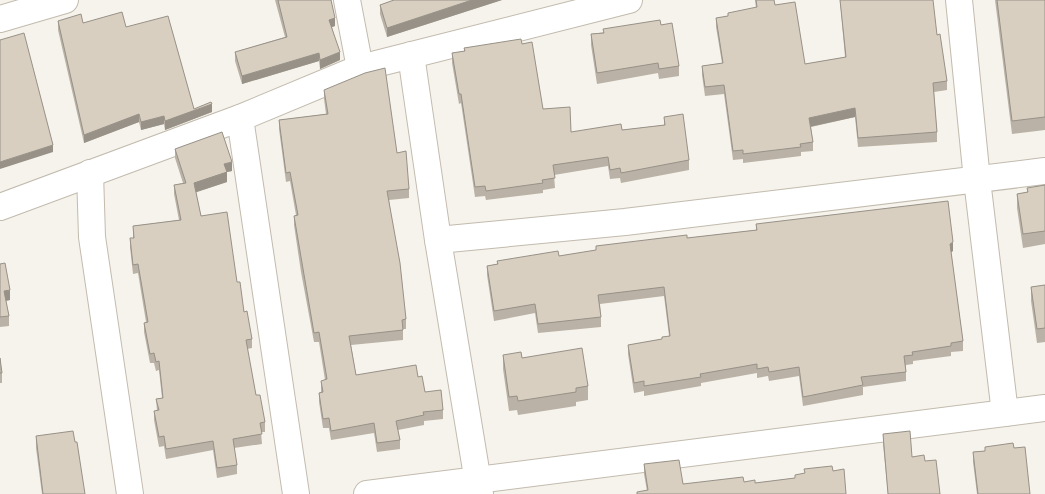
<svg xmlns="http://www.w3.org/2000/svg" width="1045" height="494" font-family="'Work Sans',sans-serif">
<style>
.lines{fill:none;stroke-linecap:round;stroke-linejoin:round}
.minor-casing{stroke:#c2bbae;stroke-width:28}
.minor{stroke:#fff;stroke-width:26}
.wall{fill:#bab2a6}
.shaded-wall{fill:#979187}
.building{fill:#d8cfc1;stroke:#979187}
</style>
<rect width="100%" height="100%" fill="#f6f3ec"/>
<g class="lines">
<defs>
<g id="minor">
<path d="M 347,0 L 360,68"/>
<path d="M 959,0 L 977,180 L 1005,413"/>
<path d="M 0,19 L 65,0"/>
<path d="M 411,55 L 438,240 L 480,494"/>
<path d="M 240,118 L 296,494"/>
<path d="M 90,173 L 92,237 L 130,494"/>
<path d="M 0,207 L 240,118 L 360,68 L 629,0"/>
<path d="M 438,240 L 625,222 L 1045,171"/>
<path d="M 367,494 L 1045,408"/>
</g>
</defs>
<use href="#minor" class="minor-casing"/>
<use href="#minor" class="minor"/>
</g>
<g class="wall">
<path d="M 275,0 L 331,0 L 335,26 L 332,27 L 340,60 L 320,69 L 319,61 L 242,84 L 235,61 L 235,52 L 285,37 Z"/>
<path d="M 394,0 L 502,0 L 387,37 L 380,14 L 380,5 Z"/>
<path d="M 755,0 L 774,0 L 775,5 L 805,64 L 845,57 L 840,0 L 937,35 L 947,81 L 947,90 L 934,92 L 937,132 L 937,142 L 858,147 L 855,117 L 811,127 L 813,142 L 813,151 L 801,152 L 801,156 L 743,163 L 743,159 L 733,160 L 724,94 L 705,96 L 702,75 L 702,66 L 722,63 L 716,27 L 716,18 L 728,16 L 756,8 Z"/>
<path d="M 995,0 L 1045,0 L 1045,130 L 1012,134 Z"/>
<path d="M 58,21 L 83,23 L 126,27 L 194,109 L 212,112 L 165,130 L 164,124 L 141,130 L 139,122 L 84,143 L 58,30 Z"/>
<path d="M 661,25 L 679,66 L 679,76 L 659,79 L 658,73 L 597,84 L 591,45 L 591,34 Z"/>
<path d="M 522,44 L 543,109 L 571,132 L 622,130 L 664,125 L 664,117 L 689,160 L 689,170 L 621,183 L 620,178 L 610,179 L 608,166 L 554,175 L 555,188 L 543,190 L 543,193 L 486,200 L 485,196 L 475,197 L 461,103 L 459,104 L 452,63 L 452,53 L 464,51 L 464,48 Z"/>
<path d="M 324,90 L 397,153 L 409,189 L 409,198 L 389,200 L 406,319 L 406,329 L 403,329 L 403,340 L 351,345 L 356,375 L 418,377 L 425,392 L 443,410 L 443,419 L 424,421 L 424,425 L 398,430 L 400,440 L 400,449 L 377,452 L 374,433 L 331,440 L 329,428 L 323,428 L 319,402 L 319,393 L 321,392 L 321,381 L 325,380 L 319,342 L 314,342 L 301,272 L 294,225 L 294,216 L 296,215 L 290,181 L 286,182 L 279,129 L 279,120 L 326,114 L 324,99 Z"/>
<path d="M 175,149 L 232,171 L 227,172 L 227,182 L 196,192 L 201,216 L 237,282 L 244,312 L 252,339 L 252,348 L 247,349 L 256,395 L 265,422 L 265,432 L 261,432 L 262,444 L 234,448 L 237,465 L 237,474 L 217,478 L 213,450 L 166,459 L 164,446 L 159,447 L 154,420 L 154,411 L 157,411 L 156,399 L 162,398 L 159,370 L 156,371 L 154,363 L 150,363 L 144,332 L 144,323 L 146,322 L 138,273 L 133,274 L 130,247 L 130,238 L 133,238 L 133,226 L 179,220 L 174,194 L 174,185 L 183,183 L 175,158 Z"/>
<path d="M 1045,185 L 1045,244 L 1023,248 L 1017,208 L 1017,194 L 1027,192 L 1027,188 Z"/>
<path d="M 756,224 L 953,251 L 951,252 L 963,341 L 963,351 L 951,352 L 951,356 L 913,361 L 913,364 L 906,365 L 906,381 L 863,387 L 863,395 L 803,406 L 799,376 L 769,381 L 768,376 L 757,378 L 757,373 L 701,383 L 701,386 L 644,396 L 644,391 L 634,393 L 628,354 L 628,345 L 662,339 L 669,336 L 664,296 L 600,304 L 601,317 L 601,327 L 538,333 L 535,313 L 494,321 L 487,275 L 487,266 L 497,264 L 497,261 L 559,256 L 596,250 L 596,246 L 687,238 L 756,230 Z"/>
<path d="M 0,264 L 10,300 L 6,301 L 9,316 L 9,326 L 0,327 Z"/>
<path d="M 1045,285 L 1045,342 L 1037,343 L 1031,301 L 1031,287 Z"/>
<path d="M 503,355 L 522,358 L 588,386 L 588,400 L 576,402 L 576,406 L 518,415 L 517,410 L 509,411 L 503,369 Z"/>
<path d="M 0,358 L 2,373 L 2,383 L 0,383 Z"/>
<path d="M 883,434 L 912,457 L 925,461 L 940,494 L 888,494 L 883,444 Z"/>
<path d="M 36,436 L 85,494 L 42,494 L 36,448 Z"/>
<path d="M 985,447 L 1014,448 L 1030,494 L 977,494 L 973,462 L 973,452 L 985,451 Z"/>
<path d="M 644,464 L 683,484 L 744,482 L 755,483 L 795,478 L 795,475 L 833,471 L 846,494 L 647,491 L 644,474 Z"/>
</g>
<g class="shaded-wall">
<path d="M 472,0 L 502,0 L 387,37 L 387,28 Z"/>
<path d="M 335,18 L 335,26 L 329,28 L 329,20 Z"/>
<path d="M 340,52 L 340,60 L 320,69 L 320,60 Z"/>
<path d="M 319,53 L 319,61 L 242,84 L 242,76 Z"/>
<path d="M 212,104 L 212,112 L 165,130 L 165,121 Z"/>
<path d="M 855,108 L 855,117 L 809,127 L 809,118 Z"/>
<path d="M 139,114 L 139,122 L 84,143 L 84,135 Z"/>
<path d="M 164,116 L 164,124 L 141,130 L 141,122 Z"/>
<path d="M 53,145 L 53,152 L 0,169 L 0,162 Z"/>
<path d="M 232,162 L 232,171 L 227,172 L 227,182 L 194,193 L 194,183 L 224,164 Z"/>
<path d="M 953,242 L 953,251 L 950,253 L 950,244 Z"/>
<path d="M 10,290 L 10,300 L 4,301 L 4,291 Z"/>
</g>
<g class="building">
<path d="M 278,0 L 331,0 L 335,18 L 329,20 L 340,52 L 320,60 L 319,53 L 242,76 L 235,52 L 287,37 Z"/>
<path d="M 394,0 L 472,0 L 387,28 L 380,5 Z"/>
<path d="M 756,0 L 774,0 L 775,5 L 795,2 L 805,64 L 846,57 L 840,0 L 933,0 L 937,35 L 940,34 L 947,81 L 933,83 L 937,132 L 858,138 L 855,108 L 809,118 L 813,142 L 800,144 L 801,147 L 743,154 L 743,150 L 733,151 L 724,85 L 705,87 L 702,66 L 723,63 L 716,18 L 728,16 L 728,13 L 757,7 Z"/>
<path d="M 997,0 L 1045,0 L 1045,117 L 1012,121 Z"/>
<path d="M 122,12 L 126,27 L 168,16 L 194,109 L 211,102 L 212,104 L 165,121 L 164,116 L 141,122 L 139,114 L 84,135 L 58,21 L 81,14 L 83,23 Z"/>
<path d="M 660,20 L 661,25 L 672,23 L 679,66 L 659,69 L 658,63 L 597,73 L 591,34 L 604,33 L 603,29 Z"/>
<path d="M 24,33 L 53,145 L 0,162 L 0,40 Z"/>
<path d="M 521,39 L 522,44 L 532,42 L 543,109 L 570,107 L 571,132 L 621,124 L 622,130 L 665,125 L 664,117 L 683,114 L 689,160 L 621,173 L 620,168 L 610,170 L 608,157 L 553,165 L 555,178 L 542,180 L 543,183 L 486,191 L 485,186 L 475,187 L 461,94 L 459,94 L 452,53 L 465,51 L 464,48 Z"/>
<path d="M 385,68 L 397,153 L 406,151 L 409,189 L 387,191 L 400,263 L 406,319 L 402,320 L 403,330 L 349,336 L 356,375 L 416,365 L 418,377 L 422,376 L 425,392 L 441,390 L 443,410 L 423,412 L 424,415 L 396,421 L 400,440 L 377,443 L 374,423 L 331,431 L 329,418 L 323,419 L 319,393 L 323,392 L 321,381 L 327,379 L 319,332 L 314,333 L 294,216 L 298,215 L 290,172 L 286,173 L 279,120 L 328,114 L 324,90 L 365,73 Z"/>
<path d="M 222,132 L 232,162 L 224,164 L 227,172 L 194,183 L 201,216 L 227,212 L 237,282 L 240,282 L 244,312 L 247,311 L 252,339 L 246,340 L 256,395 L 260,395 L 265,422 L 260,423 L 262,434 L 233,439 L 237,465 L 217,468 L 213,441 L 166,449 L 164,436 L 159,437 L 154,411 L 159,410 L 156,399 L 163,398 L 159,361 L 156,362 L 154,353 L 150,354 L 144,323 L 148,322 L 138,264 L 133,265 L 130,238 L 134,238 L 133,226 L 181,220 L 174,185 L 186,183 L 175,149 Z"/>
<path d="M 1045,185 L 1045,231 L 1023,234 L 1017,194 L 1028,192 L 1027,188 Z"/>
<path d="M 948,201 L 953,242 L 950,244 L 963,341 L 951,343 L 951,346 L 912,352 L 913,355 L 904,356 L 906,372 L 861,377 L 863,385 L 803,397 L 799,367 L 769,372 L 768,367 L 757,369 L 757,364 L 700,374 L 701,377 L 644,386 L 644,381 L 634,383 L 628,345 L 662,339 L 662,337 L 670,336 L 664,287 L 598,295 L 601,317 L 538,324 L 535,304 L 494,311 L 487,266 L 498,264 L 497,261 L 558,251 L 559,256 L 596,250 L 596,246 L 687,235 L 687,238 L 757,230 L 756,224 Z"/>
<path d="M 5,263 L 10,290 L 4,291 L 9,316 L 0,317 L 0,264 Z"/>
<path d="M 1045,285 L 1045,328 L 1037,329 L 1031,287 Z"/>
<path d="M 582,348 L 588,386 L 576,388 L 576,392 L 518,401 L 517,396 L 509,397 L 503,355 L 521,352 L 522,358 Z"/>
<path d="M 0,358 L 2,373 L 0,373 Z"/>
<path d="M 73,431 L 75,442 L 77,442 L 85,494 L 43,494 L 36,436 Z"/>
<path d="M 910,431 L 912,457 L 924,455 L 925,461 L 936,460 L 940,494 L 888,494 L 883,434 Z"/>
<path d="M 1013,443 L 1014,448 L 1025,447 L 1030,494 L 978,494 L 973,452 L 985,451 L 985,447 Z"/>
<path d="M 679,460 L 683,484 L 743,477 L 744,482 L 755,480 L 755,483 L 795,478 L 795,475 L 805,473 L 804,469 L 832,466 L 833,471 L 844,469 L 846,494 L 637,494 L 637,492 L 648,490 L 644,464 Z"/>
</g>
</svg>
